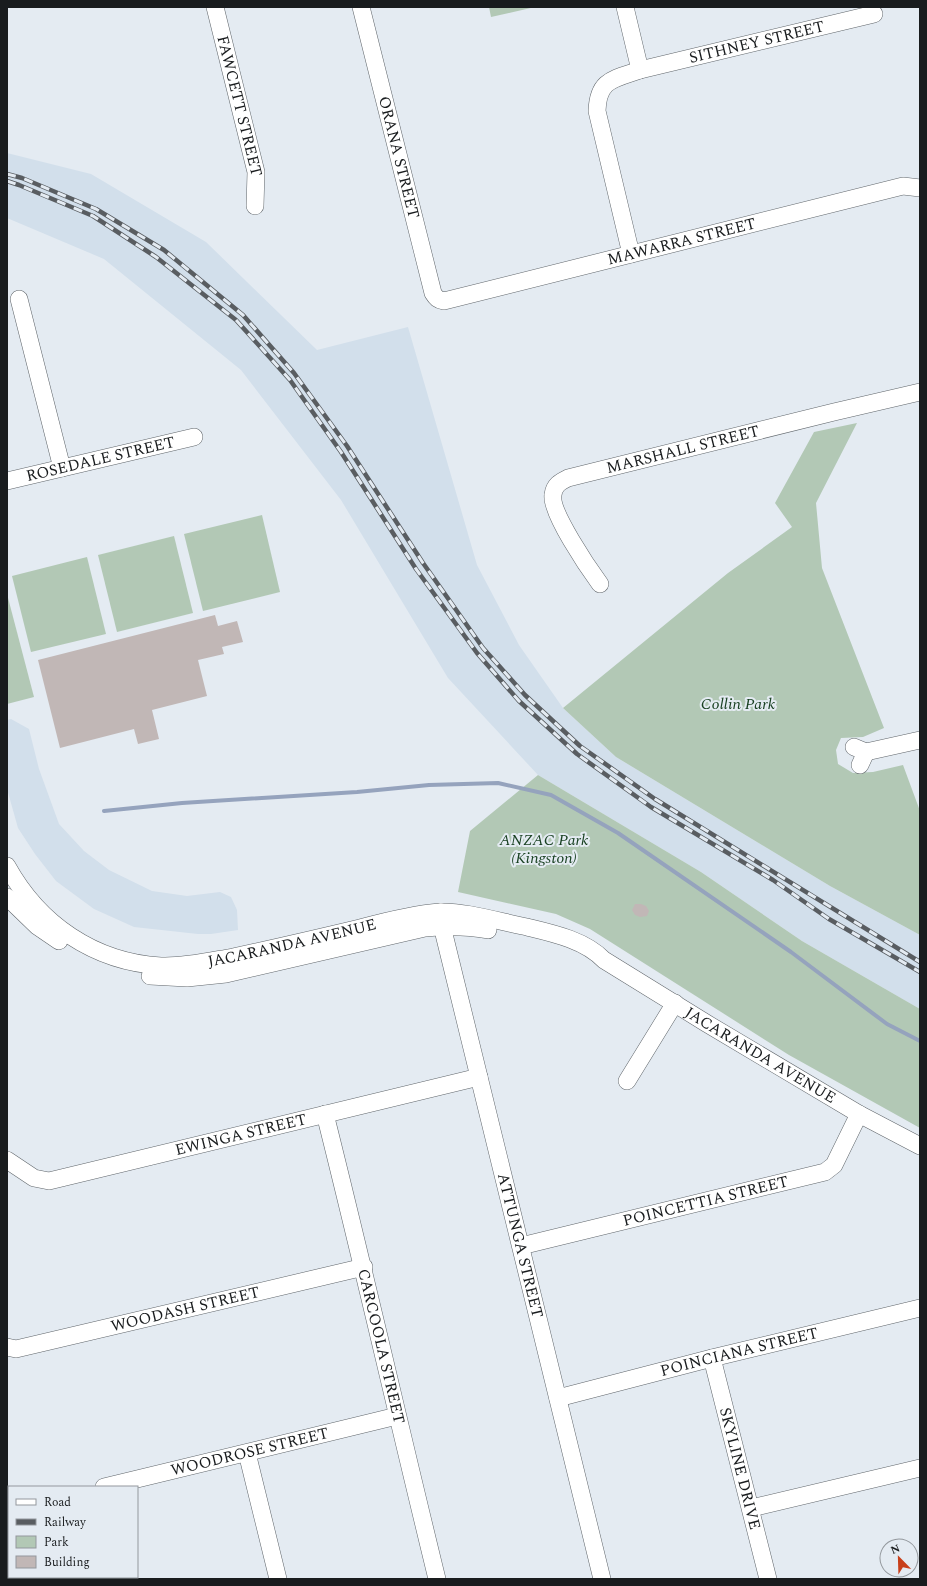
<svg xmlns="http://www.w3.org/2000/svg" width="927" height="1586" font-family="Spectral,serif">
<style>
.built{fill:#d2dfeb}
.green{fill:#b2c8b5}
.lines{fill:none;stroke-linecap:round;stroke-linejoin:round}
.stream{stroke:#95a3bd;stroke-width:4}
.building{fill:#c1b7b6}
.minor-casing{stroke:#60666b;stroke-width:18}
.minor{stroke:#fff;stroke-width:17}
.rail-casing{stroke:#595d61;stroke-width:4.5}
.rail{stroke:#e4ebf2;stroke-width:3;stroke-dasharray:9;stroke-linecap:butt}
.labels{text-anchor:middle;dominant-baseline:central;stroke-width:4;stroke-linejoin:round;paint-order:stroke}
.street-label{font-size:16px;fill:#191c1e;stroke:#e4ebf2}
.park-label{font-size:16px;font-style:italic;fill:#194122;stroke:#e4ebf2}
</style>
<rect width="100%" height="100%" fill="#e4ebf2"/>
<g class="built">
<path d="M 7,153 L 91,174 L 206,242 L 317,350 L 408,327 L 477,565 L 519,645 L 563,708 L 616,757 L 830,886 L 920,935 L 920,1009 L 802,941 L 701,872 L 538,775 L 448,678 L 341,500 L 241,370 L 104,259 L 7,218 Z"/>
<path d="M 11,719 L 29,729 L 39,769 L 59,824 L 84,851 L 109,870 L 152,891 L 187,896 L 220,892 L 231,897 L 237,910 L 238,930 L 211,934 L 198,934 L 134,927 L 94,909 L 56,881 L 35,854 L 18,828 L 9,796 L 7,789 L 7,720 Z"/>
</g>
<g class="green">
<path d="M 489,7 L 535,7 L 491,17 Z"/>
<path d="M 857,423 L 816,503 L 822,568 L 884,728 L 863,737 L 841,738 L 836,750 L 838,764 L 853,773 L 873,772 L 903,765 L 920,811 L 920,935 L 830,886 L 616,757 L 563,708 L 728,573 L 792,527 L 775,503 L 814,432 Z"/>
<path d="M 262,515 L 280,592 L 203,611 L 184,534 Z"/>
<path d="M 174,536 L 193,613 L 117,632 L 98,555 Z"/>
<path d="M 87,557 L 106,634 L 31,652 L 12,576 Z"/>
<path d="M 7,594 L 34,697 L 7,704 Z"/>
<path d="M 538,775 L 701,872 L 802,941 L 920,1009 L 920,1128 L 789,1055 L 590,929 L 556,914 L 458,892 L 470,831 Z"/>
</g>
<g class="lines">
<path class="stream" d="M 104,811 L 182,803 L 357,792 L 429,785 L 498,783 L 551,795 L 618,833 L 791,952 L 887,1024 L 920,1041"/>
</g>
<g class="building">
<path d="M 215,615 L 218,626 L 237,621 L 243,642 L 222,647 L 224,654 L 198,660 L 207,696 L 152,710 L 159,739 L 138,744 L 134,729 L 60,748 L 38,660 Z"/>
<path d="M 635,904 L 641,904 L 646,906 L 649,911 L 647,916 L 640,917 L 635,915 L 632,910 Z"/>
</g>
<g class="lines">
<defs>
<g id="minor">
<path id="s1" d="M 215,7 L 256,172 L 255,206"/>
<path id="s2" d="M 361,7 L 433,293 C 436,298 438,300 444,301 L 903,186 L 920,188"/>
<path d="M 625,7 L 640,70"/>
<path id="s3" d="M 631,254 L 597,111 C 598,79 614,79 640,70 L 874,14"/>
<path d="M 19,299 L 62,468"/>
<path id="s4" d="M 7,481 L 194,437"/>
<path id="s5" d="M 600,584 C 589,569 550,512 553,495 C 554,485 560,482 568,478 L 834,412 L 920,392"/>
<path d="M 854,747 L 866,752 L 860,765"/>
<path d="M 866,752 L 920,740"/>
<path id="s6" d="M 7,866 C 39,924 94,962 161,966 C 185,967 210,961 233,957 C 275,948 318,938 360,928 C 386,921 413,914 440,912 C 465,911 501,922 527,927 C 552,933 585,940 604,960 L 706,1023 L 859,1114 L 920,1146"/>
<path d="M 7,897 L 37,926 L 59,941"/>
<path id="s7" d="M 441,912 L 442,926 L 602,1579"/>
<path d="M 150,976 L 187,978 L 226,974 L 425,928 C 446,926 467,926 488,930"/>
<path d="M 627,1081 L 675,1003"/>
<path id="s8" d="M 325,1114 C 364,1269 399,1424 437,1579"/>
<path id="s9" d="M 7,1160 L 34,1178 L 49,1181 L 479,1077"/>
<path id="s10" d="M 521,1246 L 825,1172 L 834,1165 L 859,1114"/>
<path id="s11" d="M 7,1347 L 16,1349 L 364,1267"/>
<path id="s12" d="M 712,1358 L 768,1579"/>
<path id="s13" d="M 558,1398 L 712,1358 L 920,1308"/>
<path d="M 247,1453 L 278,1579"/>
<path id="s14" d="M 104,1487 L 397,1416"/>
<path d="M 751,1508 L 920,1468"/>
<path d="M 7,1529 L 9,1526"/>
<path d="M 34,1577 L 35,1579"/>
</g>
</defs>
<use href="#minor" class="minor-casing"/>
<use href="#minor" class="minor"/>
<defs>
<g id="rail">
<path d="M 7,174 L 22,178 L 96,209 L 164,250 L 243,315 L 294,373 L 347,446 L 423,563 L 483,648 L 525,695 L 580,746 L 655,799 L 920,962"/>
<path d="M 7,181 L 19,185 L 93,216 L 156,257 L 236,320 L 290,380 L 341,452 L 416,569 L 477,653 L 519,701 L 577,754 L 651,807 L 773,880 L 829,919 L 920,972"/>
</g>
</defs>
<use href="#rail" class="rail-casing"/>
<use href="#rail" class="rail"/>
</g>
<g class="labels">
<g class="street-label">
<text stroke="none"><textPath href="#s3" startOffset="333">SITHNEY STREET</textPath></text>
<text stroke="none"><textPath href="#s1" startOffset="102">FAWCETT STREET</textPath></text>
<text stroke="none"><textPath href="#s2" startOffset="155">ORANA STREET</textPath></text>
<text stroke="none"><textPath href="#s2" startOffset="554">MAWARRA STREET</textPath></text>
<text stroke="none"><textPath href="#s5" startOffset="244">MARSHALL STREET</textPath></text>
<text stroke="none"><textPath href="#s4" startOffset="96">ROSEDALE STREET</textPath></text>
<text stroke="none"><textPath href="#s6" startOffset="325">JACARANDA AVENUE</textPath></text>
<text stroke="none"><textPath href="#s6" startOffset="833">JACARANDA AVENUE</textPath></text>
<text stroke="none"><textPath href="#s9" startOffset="245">EWINGA STREET</textPath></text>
<text stroke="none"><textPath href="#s10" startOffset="190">POINCETTIA STREET</textPath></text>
<text stroke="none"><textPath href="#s7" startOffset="343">ATTUNGA STREET</textPath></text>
<text stroke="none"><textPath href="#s11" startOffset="183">WOODASH STREET</textPath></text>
<text stroke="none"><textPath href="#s8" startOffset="239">CARCOOLA STREET</textPath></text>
<text stroke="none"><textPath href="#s13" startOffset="187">POINCIANA STREET</textPath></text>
<text stroke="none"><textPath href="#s14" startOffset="150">WOODROSE STREET</textPath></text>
<text stroke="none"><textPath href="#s12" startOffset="114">SKYLINE DRIVE</textPath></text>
</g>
<g class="park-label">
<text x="738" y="704">Collin Park</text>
<text x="544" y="840">ANZAC Park<tspan x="544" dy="18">(Kingston)</tspan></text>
</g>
</g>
<rect width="927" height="1586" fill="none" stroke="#191c1e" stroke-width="16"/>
<rect x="8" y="1486" width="130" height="92" fill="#e4ebf2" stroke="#93989d"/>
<rect x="16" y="1499" width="20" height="6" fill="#ffffff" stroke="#93989d"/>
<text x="44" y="1506" font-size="12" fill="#191c1e">Road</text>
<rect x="16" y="1519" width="20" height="6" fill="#595d61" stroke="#93989d"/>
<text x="44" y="1526" font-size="12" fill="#191c1e">Railway</text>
<rect x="16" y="1536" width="20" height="12" fill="#b2c8b5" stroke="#93989d"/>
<text x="44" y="1546" font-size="12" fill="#191c1e">Park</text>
<rect x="16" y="1556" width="20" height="12" fill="#c1b7b6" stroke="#93989d"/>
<text x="44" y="1566" font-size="12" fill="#191c1e">Building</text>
<g transform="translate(899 1558) rotate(337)"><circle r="19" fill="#e4ebf2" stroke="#93989d"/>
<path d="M0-3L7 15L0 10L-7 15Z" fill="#c83f1a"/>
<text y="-6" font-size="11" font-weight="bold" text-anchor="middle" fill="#191c1e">N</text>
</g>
</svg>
